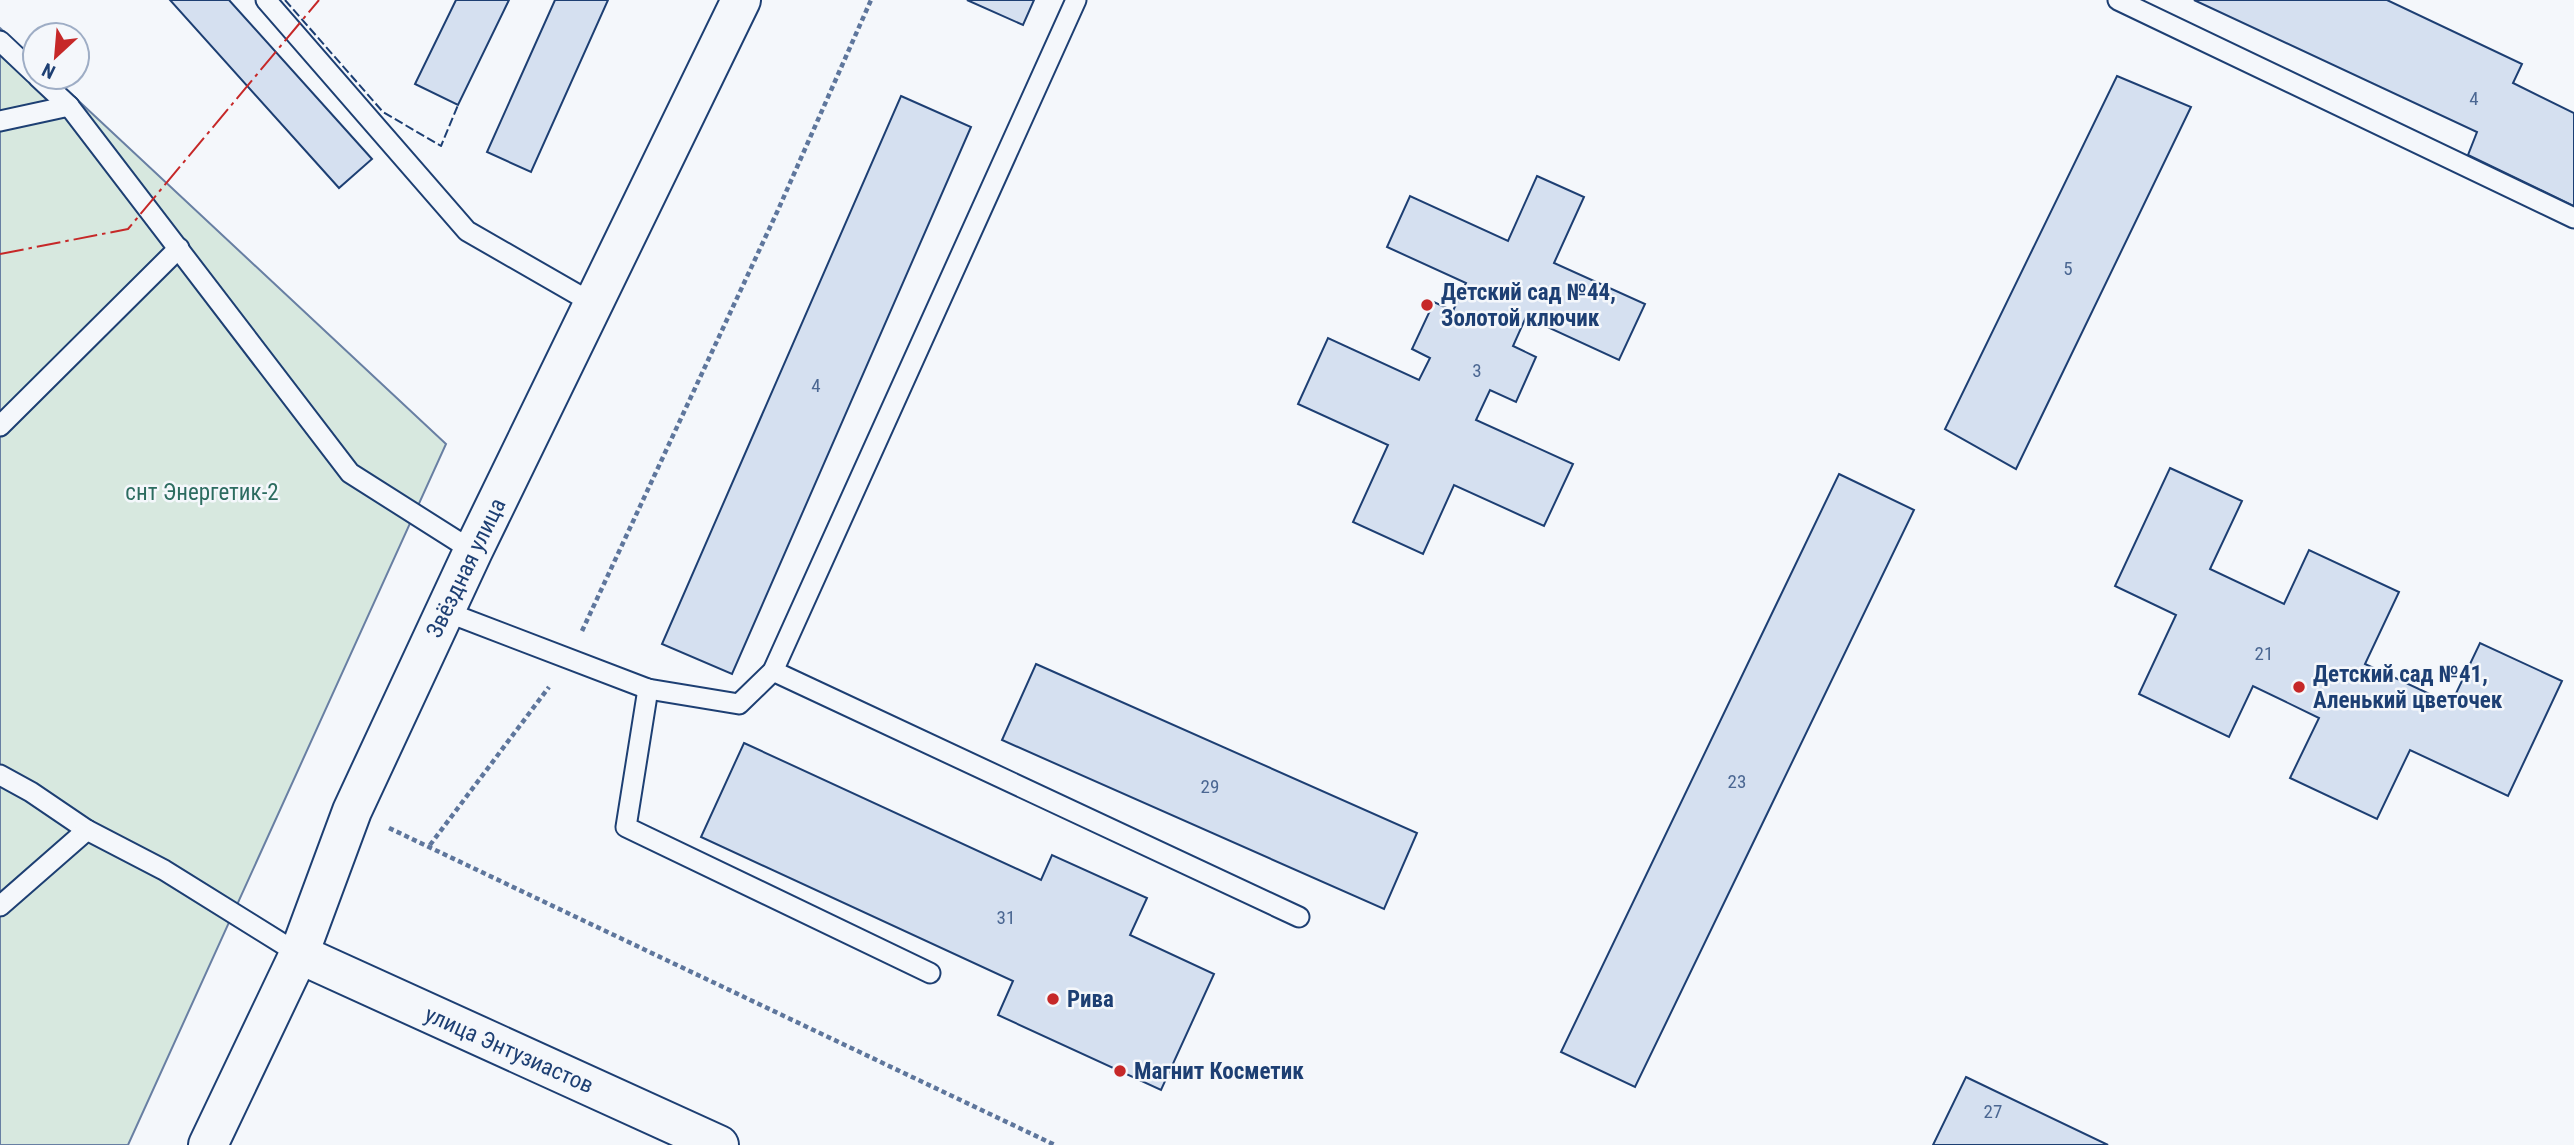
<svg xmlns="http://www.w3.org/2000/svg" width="2574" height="1145" font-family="'Roboto Condensed',sans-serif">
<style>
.green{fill:#d7e8df;stroke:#687fa3;stroke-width:2}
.building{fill:#d5e0f0;stroke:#1d3f73;stroke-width:2}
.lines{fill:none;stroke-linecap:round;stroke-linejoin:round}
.lane-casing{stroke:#1d3f73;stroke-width:23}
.street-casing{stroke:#1d3f73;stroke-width:42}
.secondary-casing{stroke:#1d3f73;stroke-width:42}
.path{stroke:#5e769c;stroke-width:4.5;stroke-dasharray:5 3.5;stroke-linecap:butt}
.lane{stroke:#f4f7fb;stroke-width:19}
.street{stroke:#f4f7fb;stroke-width:38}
.secondary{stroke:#f4f7fb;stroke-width:38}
.fence{stroke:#1d3f73;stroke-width:2;stroke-dasharray:9 3.5;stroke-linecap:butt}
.power{stroke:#c62828;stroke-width:2;stroke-dasharray:24 5 3.5 5;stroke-linecap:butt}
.poi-dot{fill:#c62828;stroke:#f4f7fb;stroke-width:2.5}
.labels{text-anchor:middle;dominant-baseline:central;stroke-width:5;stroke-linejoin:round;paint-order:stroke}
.number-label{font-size:19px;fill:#4b6792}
.poi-label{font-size:23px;font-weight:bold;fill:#1d3f73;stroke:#f4f7fb;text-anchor:start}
.park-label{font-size:23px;fill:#2c6c60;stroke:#f4f7fb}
.street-label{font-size:23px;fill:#1d3f73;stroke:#f4f7fb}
</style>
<rect width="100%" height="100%" fill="#f4f7fb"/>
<path class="green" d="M 0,28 L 35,61 L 35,77 L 53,77 L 446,444 L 128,1145 L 0,1145 Z"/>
<g class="building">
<path d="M 170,0 L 229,0 L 372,159 L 339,188 Z"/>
<path d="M 456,0 L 509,0 L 458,105 L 415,84 Z"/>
<path d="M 555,0 L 608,0 L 531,172 L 487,152 Z"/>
<path d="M 967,0 L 1034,0 L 1023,25 Z"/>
<path d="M 2194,0 L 2387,0 L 2522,64 L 2513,83 L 2574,113 L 2574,206 L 2468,155 L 2477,132 Z"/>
<path d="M 2117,76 L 2191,107 L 2016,469 L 1945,429 Z"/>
<path d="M 901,96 L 971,127 L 732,674 L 662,644 Z"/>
<path d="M 1537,176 L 1584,197 L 1554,263 L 1645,304 L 1619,360 L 1526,317 L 1513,346 L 1536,357 L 1516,402 L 1490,390 L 1476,420 L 1573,464 L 1544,526 L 1454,485 L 1423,554 L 1353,522 L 1388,445 L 1298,404 L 1328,338 L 1419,380 L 1430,358 L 1412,349 L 1434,302 L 1453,311 L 1466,283 L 1387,247 L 1410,196 L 1508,241 Z"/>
<path d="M 2170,468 L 2242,501 L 2210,569 L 2284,604 L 2309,550 L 2399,592 L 2365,664 L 2451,704 L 2480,643 L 2562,681 L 2508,796 L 2410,750 L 2377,819 L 2290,778 L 2319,718 L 2253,686 L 2229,737 L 2139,694 L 2176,615 L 2115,586 Z"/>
<path d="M 1839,474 L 1914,510 L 1635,1087 L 1561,1052 Z"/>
<path d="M 1036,664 L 1417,833 L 1384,909 L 1002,740 Z"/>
<path d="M 744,743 L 1041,880 L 1052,855 L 1147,898 L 1130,935 L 1214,974 L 1161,1090 L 998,1015 L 1013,981 L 701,837 Z"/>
<path d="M 1966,1077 L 2108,1145 L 1933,1145 Z"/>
</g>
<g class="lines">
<defs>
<g id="lane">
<path d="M 266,0 L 467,231 L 594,304"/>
<path d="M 2118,0 L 2574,218"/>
<path d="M 0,41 L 35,74"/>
<path d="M 38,77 L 69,106 L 350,473 L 473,551"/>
<path d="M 0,121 L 69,106"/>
<path d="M 0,426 L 179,248"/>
<path d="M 444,611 L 648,689 L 739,704 L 773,671 L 1076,0"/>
<path d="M 773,671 L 1299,917"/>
<path d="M 648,689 L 626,827 L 930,973"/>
<path d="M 0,775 L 31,792 L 87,830 L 164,870 L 299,954"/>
<path d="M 0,906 L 87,830"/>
</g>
<path id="street" d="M 208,1145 L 299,954"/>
<path id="secondary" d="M 719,1145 L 299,954 L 352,811 L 473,551 L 741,0"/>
</defs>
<use href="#lane" class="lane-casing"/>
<use href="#street" class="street-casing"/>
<use href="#secondary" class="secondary-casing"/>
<g class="path">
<path d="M 582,631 L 778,210 L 871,0"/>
<path d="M 389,828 L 1055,1145"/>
<path d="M 430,845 L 549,687"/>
</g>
<use href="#lane" class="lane"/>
<use href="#street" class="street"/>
<use href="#secondary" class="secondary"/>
<path class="fence" d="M 285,0 L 383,112 L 441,146 L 458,105"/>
<path class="power" d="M 0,254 L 128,229 L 319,0"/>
</g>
<g class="poi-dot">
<circle cx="1427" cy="305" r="7"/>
<circle cx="2299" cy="687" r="7"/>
<circle cx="1053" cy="999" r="7"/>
<circle cx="1120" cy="1071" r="7"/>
</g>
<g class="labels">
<g class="number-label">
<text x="2474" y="98">4</text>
<text x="2068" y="268">5</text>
<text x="1477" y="370">3</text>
<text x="816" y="385">4</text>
<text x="2264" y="653">21</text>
<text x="1737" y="781">23</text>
<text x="1210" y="786">29</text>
<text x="1006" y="917">31</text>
<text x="1993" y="1111">27</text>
</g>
<g class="poi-label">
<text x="1441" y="292">Детский сад №44,<tspan x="1441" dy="26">Золотой ключик</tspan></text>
<text x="2313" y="674">Детский сад №41,<tspan x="2313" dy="26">Аленький цветочек</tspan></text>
<text x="1067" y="999">Рива</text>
<text x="1134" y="1071">Магнит Косметик</text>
</g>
<g class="park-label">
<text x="202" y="492">снт Энергетик-2</text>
</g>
<g class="street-label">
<text transform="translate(466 568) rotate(-64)">Звёздная улица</text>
<text transform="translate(509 1050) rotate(24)">улица Энтузиастов</text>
</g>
</g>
<g transform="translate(56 56) rotate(206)"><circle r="33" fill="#f4f7fb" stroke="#9eadc5" stroke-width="2"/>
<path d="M0-5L12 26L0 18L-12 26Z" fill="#c62828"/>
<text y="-10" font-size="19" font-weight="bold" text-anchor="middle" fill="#1d3f73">N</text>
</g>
</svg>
